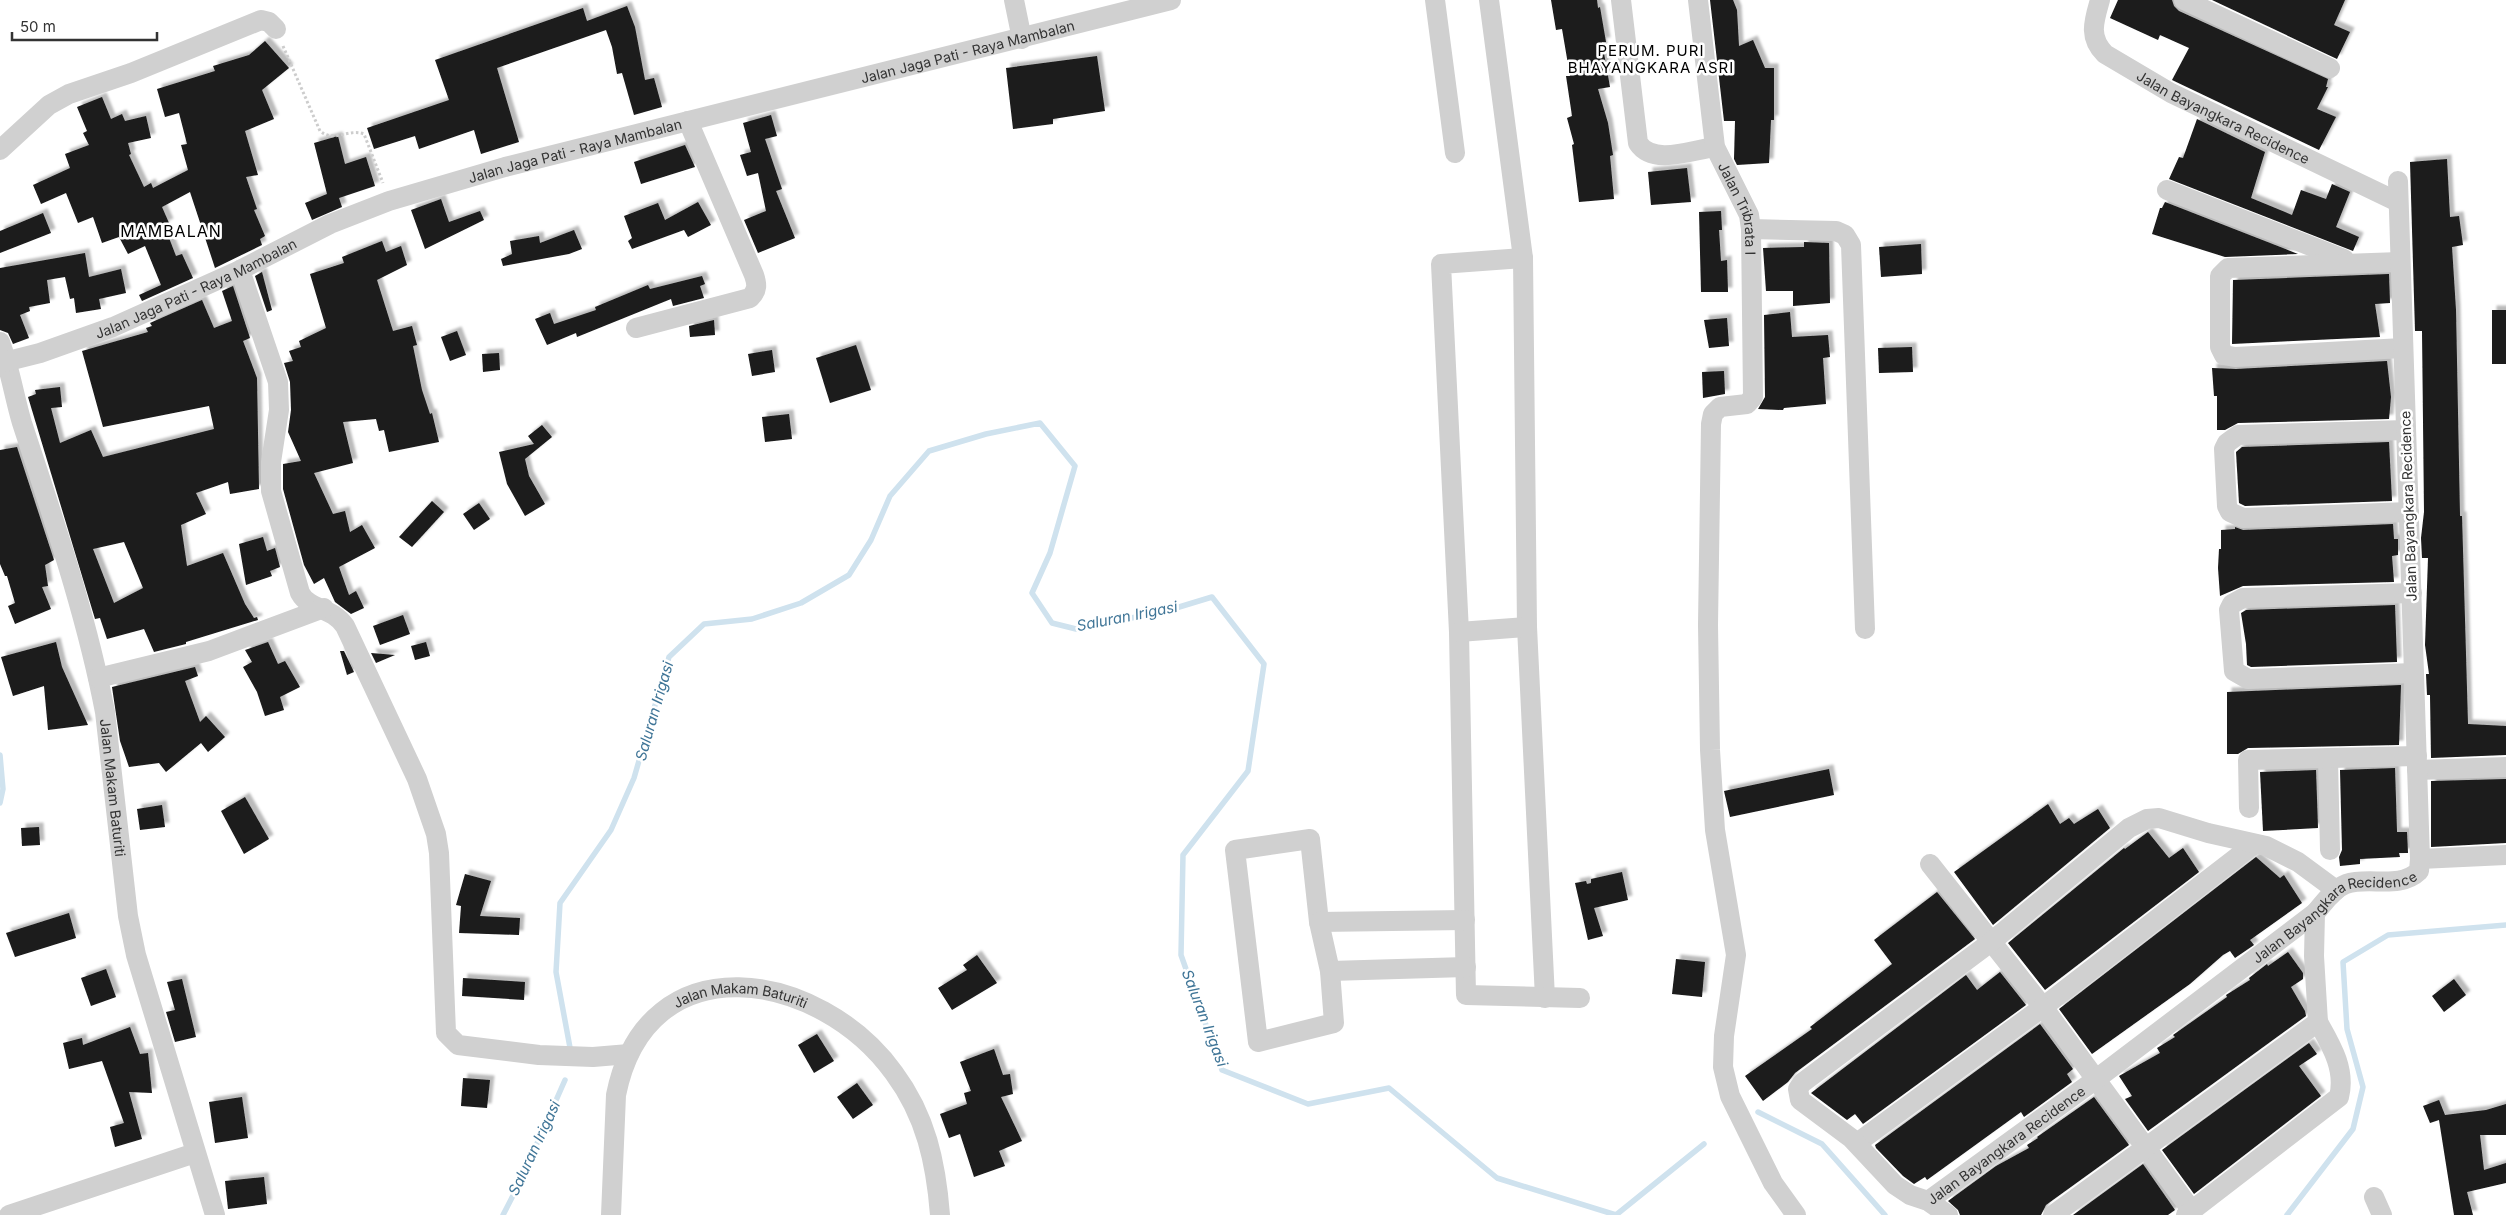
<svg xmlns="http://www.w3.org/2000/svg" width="2506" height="1215" font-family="Inter,sans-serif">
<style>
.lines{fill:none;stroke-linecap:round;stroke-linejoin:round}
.stream{stroke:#cfe2ee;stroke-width:5.5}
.building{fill:#1a1a1a;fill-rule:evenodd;filter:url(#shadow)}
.path{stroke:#cdcdcd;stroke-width:3;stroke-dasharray:2.5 2.5;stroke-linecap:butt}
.minor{stroke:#d0d0d0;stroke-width:20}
.labels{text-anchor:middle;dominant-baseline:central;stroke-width:5;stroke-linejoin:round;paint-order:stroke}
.street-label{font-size:14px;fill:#333;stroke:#fff}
.neighbourhood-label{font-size:15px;letter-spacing:1px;fill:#000;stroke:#fff}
.water-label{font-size:15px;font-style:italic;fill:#3f7597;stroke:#fff}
.quarter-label{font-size:16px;letter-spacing:1px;fill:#000;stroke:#fff}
</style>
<defs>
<filter id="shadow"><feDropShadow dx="4.5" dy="-4.5" stdDeviation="1" flood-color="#0004"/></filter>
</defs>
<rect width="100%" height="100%" fill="#fff"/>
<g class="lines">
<g class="stream">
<path d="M 0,755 L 3,789 L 0,803"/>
<path d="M 571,1053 L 556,972 L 560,903 L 611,830 L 634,778 L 669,657 L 704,624 L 752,619 L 801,603 L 849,575 L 871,540 L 890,496 L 929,451 L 986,434 L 1040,423 L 1075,466 L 1050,553 L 1032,593 L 1052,623 L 1076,629 L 1166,611 L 1212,597 L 1264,664 L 1248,771 L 1183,855 L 1181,955 L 1222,1070 L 1308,1104 L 1389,1088 L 1497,1178 L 1616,1215 L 1704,1144"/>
<path d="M 1758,1112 L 1822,1144 L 1885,1215"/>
<path d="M 503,1215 L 520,1182 L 565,1080"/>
<path d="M 2287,1215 L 2353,1129 L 2363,1087 L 2347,1029 L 2343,962 L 2388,935 L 2506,925"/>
</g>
</g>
<g class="building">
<path d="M 1551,0 L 1597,0 L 1598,8 L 1600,7 L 1606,42 L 1602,42 L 1610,87 L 1598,89 L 1608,123 L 1613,155 L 1610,156 L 1614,199 L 1579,202 L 1572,145 L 1574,144 L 1567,118 L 1572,116 L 1566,76 L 1570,76 L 1562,29 L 1556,30 Z"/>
<path d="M 1710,0 L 1733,0 L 1737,10 L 1739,46 L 1753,40 L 1765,68 L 1774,68 L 1774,120 L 1771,120 L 1769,163 L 1737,165 L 1734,159 L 1735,121 L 1724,121 Z"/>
<path d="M 2118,0 L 2172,0 L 2174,6 L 2179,11 L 2328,79 L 2326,87 L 2328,87 L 2317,109 L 2336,117 L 2319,150 L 2172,80 L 2189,48 L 2160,35 L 2158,40 L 2110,18 Z"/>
<path d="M 2212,0 L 2345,0 L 2334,25 L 2350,32 L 2337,59 Z"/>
<path d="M 627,6 L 635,27 L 645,80 L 654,78 L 662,107 L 634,115 L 622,73 L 617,74 L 612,47 L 606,30 L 497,68 L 519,142 L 481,154 L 474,130 L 419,149 L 415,136 L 374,149 L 367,128 L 449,100 L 435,60 L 583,8 L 587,21 Z"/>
<path d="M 265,41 L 289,68 L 262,90 L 274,119 L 245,131 L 258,175 L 246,177 L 257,209 L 254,210 L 265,236 L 260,239 L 262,245 L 215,268 L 190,192 L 162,207 L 169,223 L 164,225 L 176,256 L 182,254 L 193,278 L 142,301 L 139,295 L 161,285 L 145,246 L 128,254 L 119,237 L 102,243 L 93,217 L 78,223 L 66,193 L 41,204 L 33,185 L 70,168 L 65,154 L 89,145 L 83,133 L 87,131 L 77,107 L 102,97 L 111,119 L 122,114 L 125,121 L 146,116 L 151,138 L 128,143 L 131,154 L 129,155 L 144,187 L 151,183 L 153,188 L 188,170 L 181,145 L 187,144 L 179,113 L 165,117 L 157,89 L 215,71 L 213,66 L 249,55 Z"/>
<path d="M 1097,56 L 1105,111 L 1053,119 L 1053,124 L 1013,129 L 1006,68 Z"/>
<path d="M 771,115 L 777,136 L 765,139 L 782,189 L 776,191 L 795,238 L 758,253 L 744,220 L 766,211 L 758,173 L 747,176 L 740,155 L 751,152 L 743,123 Z"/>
<path d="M 2197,119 L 2265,152 L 2251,198 L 2292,215 L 2301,190 L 2326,199 L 2332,184 L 2350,192 L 2336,227 L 2359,237 L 2353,251 L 2169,179 L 2179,157 L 2183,158 Z"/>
<path d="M 338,136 L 345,164 L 366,157 L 375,186 L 339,198 L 342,207 L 312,220 L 305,203 L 327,194 L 314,143 Z"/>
<path d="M 685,145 L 695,167 L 641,184 L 634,162 Z"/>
<path d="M 2447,159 L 2450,217 L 2459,216 L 2463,245 L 2452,247 L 2456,310 L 2460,516 L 2462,516 L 2468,724 L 2506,726 L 2506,755 L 2431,758 L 2430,695 L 2427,695 L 2426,674 L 2429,674 L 2425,645 L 2428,558 L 2422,558 L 2421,538 L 2424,512 L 2422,331 L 2415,331 L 2410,162 Z"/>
<path d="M 1687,168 L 1691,202 L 1651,205 L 1648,172 Z"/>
<path d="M 441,199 L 449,222 L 480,211 L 484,220 L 425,249 L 411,210 Z"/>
<path d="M 698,202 L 711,225 L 688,237 L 684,230 L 632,249 L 628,241 L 632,238 L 624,216 L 658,203 L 665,220 Z"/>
<path d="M 2165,202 L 2298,254 L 2225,257 L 2152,234 L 2160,208 L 2162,208 Z"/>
<path d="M 1721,211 L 1722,230 L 1719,230 L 1721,261 L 1727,260 L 1728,292 L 1701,292 L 1699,212 Z"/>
<path d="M 43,213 L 51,233 L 0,253 L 0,231 Z"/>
<path d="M 574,230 L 582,249 L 569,254 L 503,266 L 501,259 L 512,254 L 510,241 L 539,236 L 540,243 Z"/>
<path d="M 382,241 L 386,252 L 401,246 L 407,265 L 377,280 L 393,331 L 412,326 L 417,345 L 413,346 L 422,390 L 430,414 L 432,413 L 439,442 L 389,452 L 384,430 L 379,431 L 376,419 L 343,422 L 353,463 L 314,473 L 333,514 L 345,511 L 350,532 L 362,525 L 375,548 L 339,567 L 349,595 L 356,591 L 364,608 L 351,614 L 335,602 L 324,578 L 314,584 L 304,565 L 283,489 L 283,464 L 301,461 L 288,432 L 291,410 L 290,382 L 284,363 L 293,361 L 289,351 L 301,347 L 299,341 L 326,328 L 310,274 L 344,263 L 342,257 Z"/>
<path d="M 1804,242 L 1829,243 L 1830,303 L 1793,306 L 1793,291 L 1766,291 L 1763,248 L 1804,247 Z"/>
<path d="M 1921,244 L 1922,274 L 1881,277 L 1879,247 Z"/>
<path d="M 85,253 L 89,277 L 121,269 L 126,293 L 99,299 L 101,309 L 76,313 L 74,298 L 70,299 L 65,277 L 47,280 L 50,303 L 29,307 L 30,311 L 20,315 L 29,338 L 13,344 L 8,333 L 0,330 L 0,268 Z"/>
<path d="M 262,272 L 272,310 L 267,312 L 255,276 Z"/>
<path d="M 2389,274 L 2390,303 L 2375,304 L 2380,337 L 2232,344 L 2233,280 Z"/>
<path d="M 702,276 L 705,284 L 700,286 L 704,298 L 673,306 L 671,299 L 577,337 L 576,333 L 547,345 L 535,319 L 550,313 L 554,324 L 596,310 L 595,307 L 648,285 L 650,289 Z"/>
<path d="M 233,286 L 250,338 L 243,341 L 257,378 L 259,489 L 230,494 L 228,482 L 196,493 L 206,514 L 181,525 L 187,566 L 223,553 L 245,604 L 254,618 L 257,617 L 258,620 L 186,642 L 186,644 L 154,652 L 144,629 L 107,639 L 100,618 L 95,619 L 28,397 L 36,394 L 35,390 L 60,387 L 62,407 L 51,408 L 60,443 L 91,430 L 103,457 L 214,429 L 209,406 L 103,427 L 82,351 L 148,332 L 146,328 L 152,326 L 150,323 L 202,300 L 214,328 L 232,321 L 222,291 ZM 124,542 L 143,588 L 114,603 L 93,549 Z"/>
<rect x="2492" y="310" width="14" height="54"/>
<path d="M 1790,312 L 1792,337 L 1828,335 L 1830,357 L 1823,358 L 1826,404 L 1784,408 L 1783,410 L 1758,409 L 1765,397 L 1764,315 Z"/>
<path d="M 1727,318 L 1729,346 L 1709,348 L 1704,320 Z"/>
<path d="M 714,320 L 715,335 L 690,337 L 689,326 Z"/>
<path d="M 457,331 L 466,355 L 450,361 L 441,337 Z"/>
<path d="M 856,345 L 871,390 L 830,403 L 816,358 Z"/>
<path d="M 1912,347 L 1913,372 L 1879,373 L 1878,348 Z"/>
<path d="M 772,350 L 775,372 L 752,376 L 748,354 Z"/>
<path d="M 499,353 L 500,370 L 483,372 L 482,354 Z"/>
<path d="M 2387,361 L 2391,397 L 2389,419 L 2238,423 L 2225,430 L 2217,430 L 2217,396 L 2214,396 L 2212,368 L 2236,369 Z"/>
<path d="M 1724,371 L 1725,394 L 1703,398 L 1702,372 Z"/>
<path d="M 789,414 L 792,439 L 765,442 L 762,417 Z"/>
<path d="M 542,425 L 552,437 L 525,459 L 529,476 L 545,504 L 525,516 L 507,484 L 499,452 L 534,444 L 528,436 Z"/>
<path d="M 2389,442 L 2392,501 L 2245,506 L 2239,503 L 2236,452 L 2242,447 Z"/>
<path d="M 17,447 L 54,560 L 45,565 L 48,586 L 42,587 L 51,609 L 15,624 L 8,606 L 15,603 L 7,576 L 5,576 L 0,564 L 0,450 Z"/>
<path d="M 432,501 L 444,512 L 412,547 L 399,537 Z"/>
<path d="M 479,503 L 490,519 L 474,530 L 463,514 Z"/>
<path d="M 2393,524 L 2394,539 L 2398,539 L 2398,555 L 2392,556 L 2394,582 L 2243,586 L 2220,596 L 2218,568 L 2219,549 L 2221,549 L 2221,530 L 2235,529 L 2235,527 L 2243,530 Z"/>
<path d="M 263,537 L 267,551 L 275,548 L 280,567 L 270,571 L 272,576 L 246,585 L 239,544 Z"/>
<path d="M 2395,605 L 2397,662 L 2251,667 L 2247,665 L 2246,644 L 2241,613 L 2246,610 Z"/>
<path d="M 403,615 L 410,634 L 380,645 L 373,626 Z"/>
<path d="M 56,642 L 62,667 L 88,725 L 48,730 L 44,686 L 13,696 L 1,657 Z"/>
<path d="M 268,642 L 278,664 L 285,661 L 300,687 L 280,697 L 284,710 L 265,716 L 257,692 L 243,667 L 252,662 L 245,650 Z"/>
<path d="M 426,642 L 430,656 L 415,660 L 411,646 Z"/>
<path d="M 340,651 L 344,651 L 354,672 L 347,675 Z"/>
<path d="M 371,653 L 395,655 L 376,663 Z"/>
<path d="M 195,667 L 198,676 L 185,681 L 200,722 L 206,716 L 225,737 L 208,752 L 201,743 L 166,772 L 159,763 L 129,767 L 120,741 L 112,687 Z"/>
<path d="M 2401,685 L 2399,745 L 2248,748 L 2238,754 L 2227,754 L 2227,692 Z"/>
<path d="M 2395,768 L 2397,832 L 2407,832 L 2408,853 L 2399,853 L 2400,857 L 2360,859 L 2360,864 L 2340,866 L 2339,857 L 2342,850 L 2340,770 Z"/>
<path d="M 1829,769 L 1834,795 L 1730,817 L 1724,791 Z"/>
<path d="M 2316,770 L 2318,828 L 2263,831 L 2260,772 Z"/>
<path d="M 2506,779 L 2506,843 L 2431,847 L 2431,781 Z"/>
<path d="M 245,797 L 269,839 L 244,854 L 221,811 Z"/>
<path d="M 2048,804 L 2060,824 L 2069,818 L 2074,824 L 2098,809 L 2110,828 L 1993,925 L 1954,872 Z"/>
<path d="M 162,805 L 165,827 L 140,830 L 137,809 Z"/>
<path d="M 39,827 L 40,845 L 22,846 L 21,828 Z"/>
<path d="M 2148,832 L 2169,858 L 2183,848 L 2199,872 L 2045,990 L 2008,943 L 2124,848 L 2125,849 Z"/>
<path d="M 2256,857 L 2280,878 L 2284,875 L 2302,903 L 2250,940 L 2254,945 L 2235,958 L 2230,951 L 2223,955 L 2190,984 L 2092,1054 L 2059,1009 Z"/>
<path d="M 1622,872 L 1628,900 L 1594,908 L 1603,936 L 1588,940 L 1575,883 L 1586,881 L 1587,884 L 1591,883 L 1591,879 Z"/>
<path d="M 465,874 L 491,881 L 480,916 L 520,918 L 519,935 L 459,933 L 461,906 L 456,905 Z"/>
<path d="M 1937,892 L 1975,939 L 1795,1073 L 1788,1082 L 1763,1101 L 1745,1076 L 1812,1029 L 1810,1027 L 1892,964 L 1874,940 Z"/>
<path d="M 69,913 L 76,938 L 15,957 L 6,933 Z"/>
<path d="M 2288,952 L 2303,973 L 2303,979 L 2291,987 L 2305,1011 L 2306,1016 L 2148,1131 L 2125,1099 L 2132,1096 L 2119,1076 L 2160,1053 L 2157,1048 L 2175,1037 L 2173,1035 L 2227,997 L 2226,995 L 2250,980 L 2249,978 L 2267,964 L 2268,966 Z"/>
<path d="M 977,955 L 997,983 L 952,1010 L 938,988 L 967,970 L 963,965 Z"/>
<path d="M 1676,959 L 1705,962 L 1702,997 L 1672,994 Z"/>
<path d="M 106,969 L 116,997 L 91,1006 L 81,978 Z"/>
<path d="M 2000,972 L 2026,1005 L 1863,1124 L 1855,1114 L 1847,1120 L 1811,1093 L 1966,975 L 1977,990 Z"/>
<path d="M 463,978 L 525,982 L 524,1000 L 462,996 Z"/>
<path d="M 182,979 L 196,1037 L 175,1042 L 166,1012 L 175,1010 L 167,982 Z"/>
<path d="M 2454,979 L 2466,995 L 2444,1012 L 2432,996 Z"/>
<path d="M 2040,1024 L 2073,1069 L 2067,1074 L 2072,1082 L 2024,1117 L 2021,1112 L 1927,1180 L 1925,1177 L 1914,1184 L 1903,1176 L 1876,1148 L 1875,1145 Z"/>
<path d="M 130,1027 L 140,1054 L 148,1053 L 152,1093 L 129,1092 L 142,1139 L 115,1147 L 110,1127 L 124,1123 L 102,1061 L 69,1069 L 63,1043 L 82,1038 L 83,1045 Z"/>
<path d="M 817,1034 L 834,1061 L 814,1073 L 798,1045 Z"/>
<path d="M 2309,1043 L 2317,1054 L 2299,1066 L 2321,1096 L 2194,1194 L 2162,1150 Z"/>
<path d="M 994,1049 L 1003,1075 L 1010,1074 L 1013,1094 L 1001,1097 L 1022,1141 L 999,1151 L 1005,1166 L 974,1177 L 960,1134 L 949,1138 L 940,1114 L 967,1104 L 964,1093 L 971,1091 L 960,1062 Z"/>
<path d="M 463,1078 L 490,1080 L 487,1108 L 461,1106 Z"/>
<path d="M 857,1083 L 873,1105 L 853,1119 L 837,1097 Z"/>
<path d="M 242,1097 L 248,1138 L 215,1143 L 209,1102 Z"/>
<path d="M 2094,1097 L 2129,1145 L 2046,1205 L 2041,1215 L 1960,1215 L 1958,1210 L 1948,1201 L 1996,1166 L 2029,1148 L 2027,1145 L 2038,1138 L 2037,1137 Z"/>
<path d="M 2439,1100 L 2445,1115 L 2486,1110 L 2506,1104 L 2506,1135 L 2480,1135 L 2484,1170 L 2506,1163 L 2506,1183 L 2467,1192 L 2473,1215 L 2454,1215 L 2439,1120 L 2430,1123 L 2423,1106 Z"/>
<path d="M 2143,1164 L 2175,1210 L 2168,1215 L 2073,1215 Z"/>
<path d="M 264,1177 L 267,1204 L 228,1209 L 225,1181 Z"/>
</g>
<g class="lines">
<path class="path" d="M 283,46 L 320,131 C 334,143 349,128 364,134 L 383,183"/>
<g class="minor">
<path d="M 1014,0 L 1022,39"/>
<path d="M 1435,0 L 1455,153"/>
<path d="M 1489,0 L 1523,258 L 1527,627 L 1545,998"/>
<path d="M 1621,0 L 1638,143 C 1653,166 1692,150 1715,147"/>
<path id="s1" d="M 1698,0 L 1715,147 L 1749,215 L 1751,229 L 1753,397 L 1747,404 L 1720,407 L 1713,414 L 1711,424 L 1708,625 L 1710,750 L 1715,830 L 1736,955 L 1724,1036 L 1723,1067 L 1730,1096 L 1773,1183 L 1796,1215"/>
<path id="s2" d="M 2100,0 C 2094,21 2088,37 2105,54 L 2171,93 L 2398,202"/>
<path d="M 2184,0 L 2330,68"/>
<path d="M 0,150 L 49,105 L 69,94 L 131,73 L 261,20 L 269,22 L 276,29"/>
<path d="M 2167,190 L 2344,259"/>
<path d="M 1751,229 L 1836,231 L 1845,235 L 1851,245 L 1865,629"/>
<path d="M 1523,258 L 1441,264 L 1459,632 L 1466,995 L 1580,998"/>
<path d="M 2400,262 L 2228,268 L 2220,276 L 2220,347 L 2224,355 L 2235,357 L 2403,348"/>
<path d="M 240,270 L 278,382 L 279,410 L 271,462 L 271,491 L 300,593 C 310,611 331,606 345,626 L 417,779 L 436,834 L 439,853 L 446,1033 L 458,1045 L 539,1055 L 593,1057 L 629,1054"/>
<path d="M 636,328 L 750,298 C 758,290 757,284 754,275 L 688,121"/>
<path id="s3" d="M 0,342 C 10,368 14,396 22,423 C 53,518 86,613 105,712 L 128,916 L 136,955 L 215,1215"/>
<path id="s4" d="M 0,363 L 40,353 L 113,327 L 240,270 L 330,224 L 389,201 L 505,167 L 1171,0"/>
<path d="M 2406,430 L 2238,435 L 2227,443 L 2224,449 L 2227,506 L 2230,512 L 2243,518 L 2409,512"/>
<path d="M 2412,593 L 2243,598 L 2232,604 L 2229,610 L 2234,671 L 2248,679 L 2414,673"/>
<path d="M 1459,632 L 1527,627"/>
<path d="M 98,678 L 209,651 L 324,608"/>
<path d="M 2328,758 L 2330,850"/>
<path d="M 2417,770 L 2506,767"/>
<path d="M 2249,808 L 2248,760 L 2417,756"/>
<path d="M 1310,839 L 1319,922 L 1330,971 L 1334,1023 L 1258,1042 L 1235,850 Z"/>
<path d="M 2420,859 L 2506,855"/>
<path d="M 1930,864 L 2043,1007 L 2253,845"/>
<path d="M 1319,922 L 1465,920"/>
<path d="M 1330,971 L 1466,967"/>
<path d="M 1857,1143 L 2043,1007 L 2192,1211"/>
<path d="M 2374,1197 L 2382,1215"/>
<path id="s5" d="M 1928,1201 L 2095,1080 L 2315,913 C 2324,903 2333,889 2346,884 C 2370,876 2399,890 2419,871 L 2420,859 L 2398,181"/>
<path d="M 9,1215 L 195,1153"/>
<path id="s6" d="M 611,1215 L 616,1095 C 647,940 820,970 894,1073 C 926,1116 936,1163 940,1215"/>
<path d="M 1948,1215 L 1928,1201 L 1910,1195 L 1895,1185 L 1851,1138 L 1800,1100 L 1798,1089 L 1802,1083 L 1991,942 L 2129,828 L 2147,819 L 2159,818 L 2208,833 L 2266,846 L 2298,862 L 2336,890"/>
<path d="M 2053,1215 L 2318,1022 L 2314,956 L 2315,913"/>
<path d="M 2186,1215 L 2339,1097 C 2346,1069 2331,1045 2318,1022"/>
</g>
</g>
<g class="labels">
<g class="street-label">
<text stroke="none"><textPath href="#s4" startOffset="1020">Jalan Jaga Pati - Raya Mambalan</textPath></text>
<text stroke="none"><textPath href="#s2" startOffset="192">Jalan Bayangkara Recidence</textPath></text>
<text stroke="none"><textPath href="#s4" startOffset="615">Jalan Jaga Pati - Raya Mambalan</textPath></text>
<text stroke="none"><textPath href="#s1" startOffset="215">Jalan Tribrata I</textPath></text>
<text stroke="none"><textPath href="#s4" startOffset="210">Jalan Jaga Pati - Raya Mambalan</textPath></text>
<text transform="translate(2408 506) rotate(-92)">Jalan Bayangkara Recidence</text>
<text stroke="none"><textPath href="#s3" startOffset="461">Jalan Makam Baturiti</textPath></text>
<text stroke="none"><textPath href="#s5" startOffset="501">Jalan Bayangkara Recidence</textPath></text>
<text stroke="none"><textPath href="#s6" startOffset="301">Jalan Makam Baturiti</textPath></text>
<text stroke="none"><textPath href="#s5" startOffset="96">Jalan Bayangkara Recidence</textPath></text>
</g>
<g class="neighbourhood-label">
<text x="1651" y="50">PERUM. PURI<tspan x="1651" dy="17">BHAYANGKARA ASRI</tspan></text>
</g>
<g class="water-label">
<text transform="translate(1127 616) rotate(-11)">Saluran Irigasi</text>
<text transform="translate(654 711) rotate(-74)">Saluran Irigasi</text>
<text transform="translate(1205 1018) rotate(69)">Saluran Irigasi</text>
<text transform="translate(534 1148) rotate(-65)">Saluran Irigasi</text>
</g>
<g class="quarter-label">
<text x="171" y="231">MAMBALAN</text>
</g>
</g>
<path d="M12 32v8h145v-8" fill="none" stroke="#333333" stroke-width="2.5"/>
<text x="20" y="32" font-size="15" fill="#333333" stroke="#ffffff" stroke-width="4" paint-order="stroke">50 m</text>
</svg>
